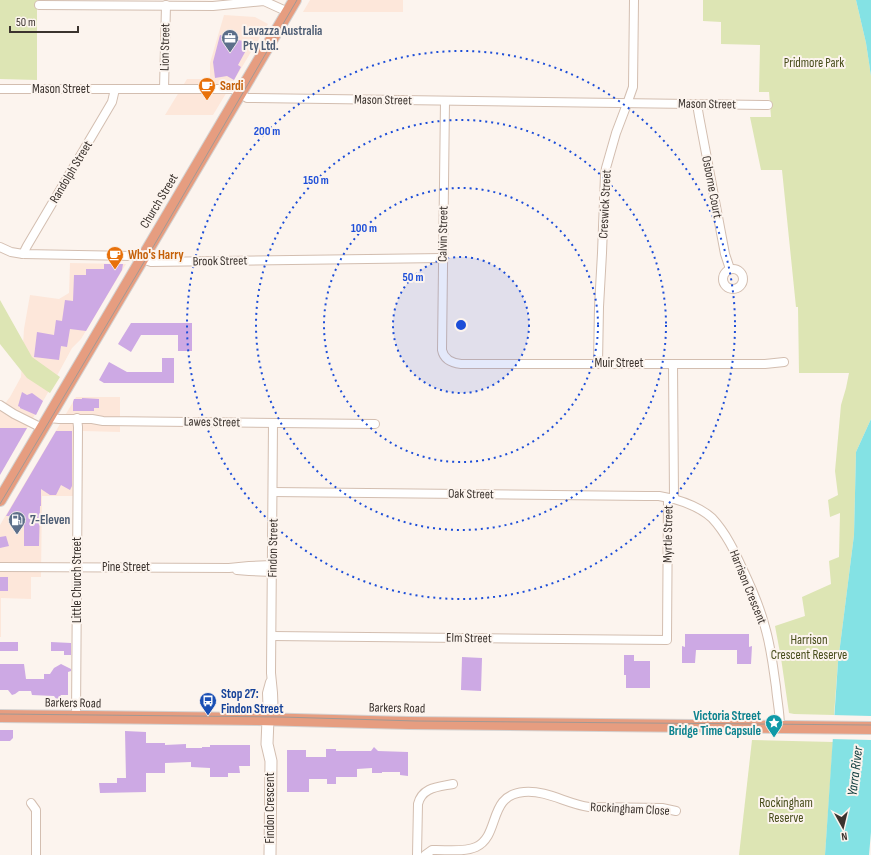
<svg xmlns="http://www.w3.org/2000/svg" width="871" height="855" font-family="'Sofia Sans Condensed',sans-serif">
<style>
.commercial{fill:#fde7da}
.green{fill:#dde5b4}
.water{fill:#84e2e4}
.pier{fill:#fcf4ee}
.building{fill:#cda9e4}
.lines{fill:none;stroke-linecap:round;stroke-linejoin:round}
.street-casing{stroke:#d3beb0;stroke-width:10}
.secondary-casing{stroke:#d3beb0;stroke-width:13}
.primary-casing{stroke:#d4d2d1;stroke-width:14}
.street{stroke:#fff;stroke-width:8}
.secondary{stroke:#fff;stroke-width:11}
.primary{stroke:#e69d80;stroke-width:12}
.tram{stroke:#a19994;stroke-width:1}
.ring{fill:none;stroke:#1d4ed8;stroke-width:2;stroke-dasharray:2 4}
.labels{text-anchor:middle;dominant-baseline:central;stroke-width:4;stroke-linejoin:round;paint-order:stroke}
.service-label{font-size:13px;font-weight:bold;fill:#4e5e75;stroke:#fcf4ee;text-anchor:start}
.street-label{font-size:13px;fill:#3b332e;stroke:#fcf4ee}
.park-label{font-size:13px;fill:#464b19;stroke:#fcf4ee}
.food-label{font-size:13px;font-weight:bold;fill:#c56008;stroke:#fcf4ee;text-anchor:start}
.transit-label{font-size:13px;font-weight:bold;fill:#164399;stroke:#fcf4ee;text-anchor:start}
.culture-label{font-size:13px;font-weight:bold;fill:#0d838f;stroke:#fcf4ee;text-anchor:end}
.water-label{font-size:14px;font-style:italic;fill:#083738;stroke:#fcf4ee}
.centre{fill:#1d4ed8;stroke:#fcf4ee;stroke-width:2}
.ring-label{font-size:12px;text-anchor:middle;font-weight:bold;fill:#1d4ed8;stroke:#fcf4ee;stroke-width:4;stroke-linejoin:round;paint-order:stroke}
</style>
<rect width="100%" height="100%" fill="#fcf4ee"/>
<g class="commercial">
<path d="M 310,0 L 403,0 L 403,12 L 303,12 Z"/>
<path d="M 224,15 L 255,17 L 268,24 L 213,115 L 165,115 L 187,79 L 210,79 L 210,63 Z"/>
<path d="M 70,263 L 126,264 L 81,339 L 72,348 L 46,396 L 0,474 L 0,410 L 10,397 L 21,377 L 24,329 L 30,295 L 59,299 L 69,293 Z"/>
<path d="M 76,397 L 120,397 L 120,432 L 83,431 L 82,496 L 42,496 L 41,577 L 31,577 L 31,599 L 1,598 L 1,637 L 0,637 L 0,525 Z"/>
</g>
<g class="green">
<path d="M 0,0 L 37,0 L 37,80 L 0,79 Z"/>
<path d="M 703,0 L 856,0 L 866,43 L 871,76 L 871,419 L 856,452 L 854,535 L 838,662 L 834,715 L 794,714 L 789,713 L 781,658 L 775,626 L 805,616 L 802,597 L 831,584 L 829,561 L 839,557 L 840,513 L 830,517 L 828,500 L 838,495 L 835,471 L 841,405 L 846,388 L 849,373 L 799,373 L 798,307 L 796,307 L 782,170 L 761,170 L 750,117 L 771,117 L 769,92 L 759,92 L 760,45 L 721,44 L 721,22 L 703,21 Z"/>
<path d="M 0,300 L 32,357 L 60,377 L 50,393 L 27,378 L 0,344 Z"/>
<path d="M 752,740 L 833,742 L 825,855 L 739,855 Z"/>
</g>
<g class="water">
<path d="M 856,0 L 871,0 L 871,76 L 866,43 Z"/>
<path d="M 871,419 L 871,832 L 869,855 L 825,855 L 838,662 L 854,535 L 856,452 Z"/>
</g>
<path class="pier" d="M 832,715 L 871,716 L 871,740 L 831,739 Z"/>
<g class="building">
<path d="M 220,35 L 250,43 L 238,65 L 241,67 L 234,80 L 227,76 L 215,78 L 213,62 Z"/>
<path d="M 104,264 L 123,264 L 122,270 L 86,331 L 70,329 L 67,347 L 61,346 L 59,360 L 34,357 L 37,332 L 54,335 L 56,320 L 62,321 L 65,300 L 73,301 L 74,275 L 86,275 L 86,269 L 104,269 Z"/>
<path d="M 131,323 L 192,323 L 192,351 L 178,351 L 178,335 L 141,335 L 131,352 L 118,344 Z"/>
<path d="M 162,358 L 174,358 L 174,383 L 104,383 L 99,380 L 109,362 L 127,372 L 162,372 Z"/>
<path d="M 22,392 L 27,395 L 32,393 L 43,401 L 36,415 L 20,408 L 20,407 L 18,406 Z"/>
<path d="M 82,398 L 99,399 L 99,408 L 94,408 L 94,411 L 73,411 L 73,402 L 74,399 L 82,399 Z"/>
<path d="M 0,428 L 27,428 L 0,475 Z"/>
<path d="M 56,431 L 72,431 L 72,486 L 70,490 L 61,485 L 56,495 L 50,495 L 41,489 L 41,506 L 40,506 L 39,546 L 24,546 L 24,516 L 6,516 Z"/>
<path d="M 6,536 L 9,546 L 0,548 L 0,537 Z"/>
<rect x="0" y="577" width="8" height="14"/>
<path d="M 685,634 L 749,634 L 749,647 L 752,646 L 751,664 L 737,664 L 737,650 L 696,650 L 695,663 L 682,663 L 682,646 L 685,647 Z"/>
<rect x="0" y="642" width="18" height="9"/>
<path d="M 51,642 L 71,643 L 71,655 L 64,655 L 64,651 L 51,651 Z"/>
<path d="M 624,655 L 634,655 L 634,661 L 650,661 L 650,688 L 626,688 L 626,675 L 624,675 Z"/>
<path d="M 462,657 L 482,658 L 481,691 L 461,690 Z"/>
<path d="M 0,664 L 24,664 L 26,679 L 44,679 L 44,674 L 50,674 L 54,668 L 61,664 L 71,669 L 71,671 L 68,672 L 68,695 L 61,695 L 57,700 L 54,696 L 32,695 L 31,691 L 19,691 L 15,694 L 12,695 L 8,690 L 0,690 Z"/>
<path d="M 0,730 L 13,730 L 13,738 L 10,741 L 0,741 Z"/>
<path d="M 125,731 L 146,732 L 146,743 L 165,743 L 165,745 L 186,744 L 186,748 L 202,748 L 202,747 L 210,747 L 210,745 L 250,745 L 250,766 L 239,766 L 240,773 L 228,773 L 228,777 L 210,777 L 210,768 L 191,767 L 191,762 L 165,763 L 165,773 L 146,773 L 146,792 L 100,793 L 99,783 L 117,783 L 117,778 L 126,778 Z"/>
<path d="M 374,747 L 378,751 L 408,752 L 408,776 L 400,775 L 400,772 L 382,772 L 382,773 L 372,773 L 372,768 L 357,769 L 357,777 L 336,777 L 336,784 L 327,784 L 327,779 L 309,779 L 309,792 L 287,792 L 287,750 L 306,750 L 306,757 L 326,757 L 326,749 L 336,749 L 336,751 L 371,751 Z"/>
</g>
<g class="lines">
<defs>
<g id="street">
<path d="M 39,5 L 213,6 L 264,1 L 288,12"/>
<path d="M 0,89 L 233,89 L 247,98 L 768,105"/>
<path d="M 164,89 L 166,5"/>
<path d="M 445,101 L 442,350 C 444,360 452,363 461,364 L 765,364 L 784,362"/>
<path d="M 697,104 L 699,116 L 725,254 L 730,269"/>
<path d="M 0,247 L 11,252 L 23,254 L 133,256 L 151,262 L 443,258"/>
<path d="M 23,254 L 27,246 L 112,102 L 115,89"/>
<circle cx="733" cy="279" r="10"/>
<path d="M 598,363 L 599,307 L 602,253 L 605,175 L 606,168 L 616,133 L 627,104 L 633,87 L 634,0"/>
<path d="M 0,405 L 14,414 L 42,428"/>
<path d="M 49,418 L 59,419 L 92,419 L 103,421 L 375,424"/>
<path d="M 273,423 L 271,673 L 273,693 L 274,720"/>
<path d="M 273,492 L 646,496 L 659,496 L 674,499 L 673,364"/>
<path d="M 674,499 C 688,503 701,508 712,518 C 726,533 735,552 743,570 C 752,589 760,607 765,627 C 771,647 773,667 776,687 C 777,700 780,713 780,727"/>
<path d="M 0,567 L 229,568 L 249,566 L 272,565"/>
<path d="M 237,570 L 249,571 L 272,572"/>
<path d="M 272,636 L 667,640 L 668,498"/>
<path d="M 76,717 L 78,427 L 77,418"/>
<path d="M 268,719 L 267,693 L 270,682"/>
<path d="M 31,803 L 36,810 L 36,855"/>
<path d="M 417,855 L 418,804 C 422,787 438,787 453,784"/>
<path d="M 425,855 L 432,850 L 436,850 C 449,850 465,852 476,847 C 501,835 487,795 524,792 C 547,790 567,804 589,807 L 662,808 L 676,811"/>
</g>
<path id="secondary" d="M 268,719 L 267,744 L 271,761 L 270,855"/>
<g id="primary">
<path d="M 0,500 L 295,0"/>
<path d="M 0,716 L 257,719 L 409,723 L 871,728"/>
</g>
</defs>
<use href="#street" class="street-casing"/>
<use href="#secondary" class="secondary-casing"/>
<use href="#primary" class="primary-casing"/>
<use href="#street" class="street"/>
<use href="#secondary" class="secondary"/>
<use href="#primary" class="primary"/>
<g class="tram">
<path d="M 0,504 L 156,242 L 297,0"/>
<path d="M 0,714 L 282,717 L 416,721 L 871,725"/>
</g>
</g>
<circle cx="461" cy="325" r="68" fill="#1d4ed8" fill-opacity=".12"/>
<g class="ring">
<circle cx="461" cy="325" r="68"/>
<circle cx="461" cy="325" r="137"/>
<circle cx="461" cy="325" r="205"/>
<circle cx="461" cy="325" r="274"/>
</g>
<defs>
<symbol id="office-pin" viewBox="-11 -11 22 30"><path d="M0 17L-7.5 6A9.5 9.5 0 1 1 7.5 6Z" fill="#5c6f8a" stroke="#fcf4ee"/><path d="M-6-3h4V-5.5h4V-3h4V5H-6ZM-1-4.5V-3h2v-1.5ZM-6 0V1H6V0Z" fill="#fff"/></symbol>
<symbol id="cafe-pin" viewBox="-11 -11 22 30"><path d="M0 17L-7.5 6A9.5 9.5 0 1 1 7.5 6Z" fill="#e8710a" stroke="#fcf4ee"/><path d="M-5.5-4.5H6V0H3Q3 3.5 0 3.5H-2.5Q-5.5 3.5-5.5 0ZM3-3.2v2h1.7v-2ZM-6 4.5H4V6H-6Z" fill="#fff"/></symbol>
<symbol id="fuel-pin" viewBox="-11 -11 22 30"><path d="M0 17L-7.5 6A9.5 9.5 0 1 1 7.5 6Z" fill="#5c6f8a" stroke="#fcf4ee"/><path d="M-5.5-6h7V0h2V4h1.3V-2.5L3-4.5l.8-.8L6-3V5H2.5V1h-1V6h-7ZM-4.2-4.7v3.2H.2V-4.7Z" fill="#fff"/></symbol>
<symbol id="bus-pin" viewBox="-11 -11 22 30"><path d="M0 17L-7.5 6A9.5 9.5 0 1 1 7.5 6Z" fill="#1a4fb4" stroke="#fcf4ee"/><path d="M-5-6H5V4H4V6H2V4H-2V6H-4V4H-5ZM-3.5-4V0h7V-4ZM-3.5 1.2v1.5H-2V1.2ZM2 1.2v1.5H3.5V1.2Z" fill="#fff"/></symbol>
<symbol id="sight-pin" viewBox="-11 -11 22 30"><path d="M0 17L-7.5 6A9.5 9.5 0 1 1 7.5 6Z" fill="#0f9aa8" stroke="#fcf4ee"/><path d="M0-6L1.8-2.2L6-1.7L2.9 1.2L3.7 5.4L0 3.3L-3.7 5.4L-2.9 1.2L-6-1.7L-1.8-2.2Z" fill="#fff"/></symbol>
</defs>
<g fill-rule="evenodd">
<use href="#office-pin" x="220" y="28" width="20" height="27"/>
<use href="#cafe-pin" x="197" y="76" width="20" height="27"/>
<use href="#cafe-pin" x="105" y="245" width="20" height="27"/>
<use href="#fuel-pin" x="7" y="510" width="20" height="27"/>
<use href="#bus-pin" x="198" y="691" width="20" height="27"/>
<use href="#sight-pin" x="764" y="713" width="20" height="27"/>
</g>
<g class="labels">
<g class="service-label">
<text x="243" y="31">Lavazza Australia<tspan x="243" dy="15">Pty Ltd.</tspan></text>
<text x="30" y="520">7-Eleven</text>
</g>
<g class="street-label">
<text transform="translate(165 47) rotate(-89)">Lion Street</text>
<text x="61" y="89">Mason Street</text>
<text transform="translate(383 100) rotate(1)">Mason Street</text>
<text transform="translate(707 104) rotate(1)">Mason Street</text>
<text transform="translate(71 172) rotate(-59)">Randolph Street</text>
<text transform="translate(712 187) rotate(79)">Osborne Court</text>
<text transform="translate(159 201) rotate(-59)">Church Street</text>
<text transform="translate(605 204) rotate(-87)">Creswick Street</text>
<text transform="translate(443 234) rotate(-89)">Calvin Street</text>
<text transform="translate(220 261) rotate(-1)">Brook Street</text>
<text x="619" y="363">Muir Street</text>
<text transform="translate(212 422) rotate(1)">Lawes Street</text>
<text transform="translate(471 494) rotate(1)">Oak Street</text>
<text transform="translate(668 534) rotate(-89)">Myrtle Street</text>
<text transform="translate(273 548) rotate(-89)">Findon Street</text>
<text x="126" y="567">Pine Street</text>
<text transform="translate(77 580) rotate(-90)">Little Church Street</text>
<text transform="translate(748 587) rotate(68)">Harrison Crescent</text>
<text transform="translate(469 638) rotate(1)">Elm Street</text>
<text transform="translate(73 703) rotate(1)">Barkers Road</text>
<text transform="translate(397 708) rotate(1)">Barkers Road</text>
<text transform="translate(270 808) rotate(-90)">Findon Crescent</text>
<text transform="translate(630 809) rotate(3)">Rockingham Close</text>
</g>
<g class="park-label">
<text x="814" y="63">Pridmore Park</text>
<text x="809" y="640">Harrison<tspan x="809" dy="15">Crescent Reserve</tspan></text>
<text x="786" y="803">Rockingham<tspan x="786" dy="15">Reserve</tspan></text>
</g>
<g class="food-label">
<text x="220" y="86">Sardi</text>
<text x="128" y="255">Who's Harry</text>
</g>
<g class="transit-label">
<text x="221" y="694">Stop 27:<tspan x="221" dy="15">Findon Street</tspan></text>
</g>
<g class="culture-label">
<text x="761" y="716">Victoria Street<tspan x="761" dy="15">Bridge Time Capsule</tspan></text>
</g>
<g class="water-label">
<text transform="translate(855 771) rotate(-83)">Yarra River</text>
</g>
</g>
<circle cx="461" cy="325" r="6" class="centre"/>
<g class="ring-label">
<text x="267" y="135">200 m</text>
<text x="316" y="184">150 m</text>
<text x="364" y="232">100 m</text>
<text x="413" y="281">50 m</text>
</g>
<g transform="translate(843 827) rotate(172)" stroke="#fcf4ee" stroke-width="3" paint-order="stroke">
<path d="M0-3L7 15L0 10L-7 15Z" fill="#3b332e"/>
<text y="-6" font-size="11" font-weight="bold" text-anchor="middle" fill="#3b332e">N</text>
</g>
<path d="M10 26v6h68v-6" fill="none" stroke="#3b332e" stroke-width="2"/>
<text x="16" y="26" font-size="12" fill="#3b332e" stroke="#fcf4ee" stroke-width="3" paint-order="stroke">50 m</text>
</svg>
